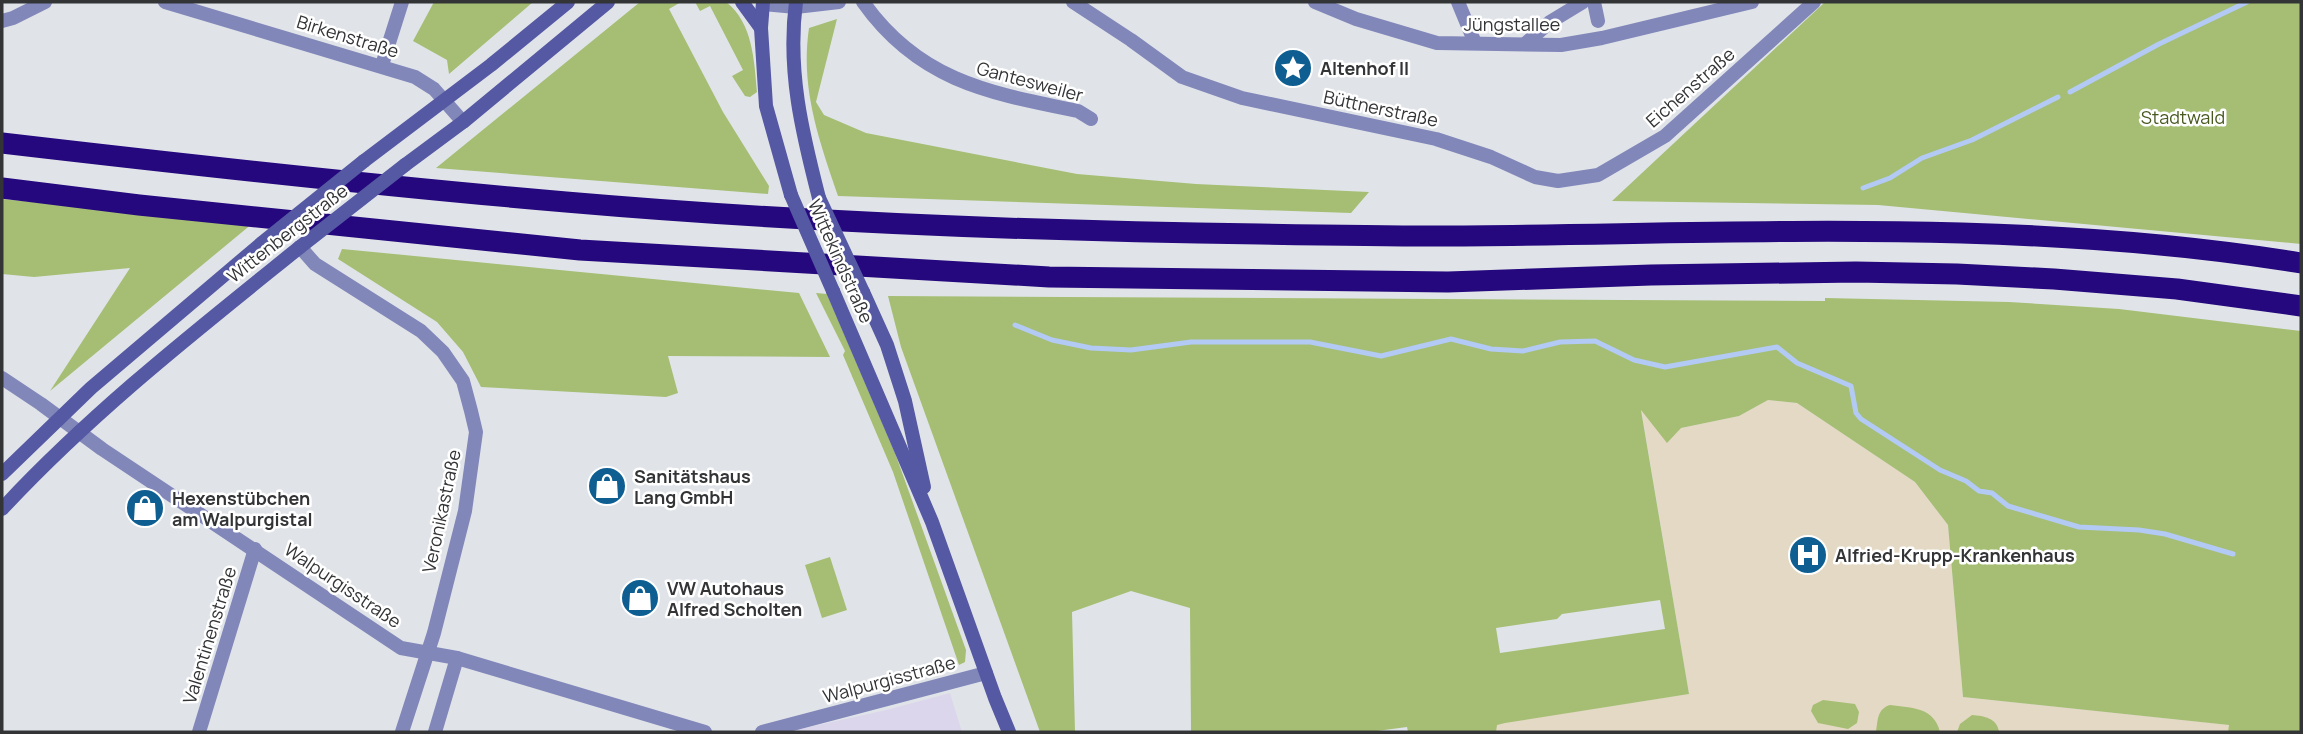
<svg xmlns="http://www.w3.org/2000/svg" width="2303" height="734" font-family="Manrope,sans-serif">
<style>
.industrial{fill:#dcd6ec}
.medical{fill:#e4d9c4}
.green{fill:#a5be73;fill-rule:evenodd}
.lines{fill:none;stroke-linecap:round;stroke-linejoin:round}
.stream{stroke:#b3caf5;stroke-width:5}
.street{stroke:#8287ba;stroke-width:14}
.secondary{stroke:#5558a2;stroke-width:14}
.highway{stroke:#25087d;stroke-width:21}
.secondary-bridge{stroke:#5558a2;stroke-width:14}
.labels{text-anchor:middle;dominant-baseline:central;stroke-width:5;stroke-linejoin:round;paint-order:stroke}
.street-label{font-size:18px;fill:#333436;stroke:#fff}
.poi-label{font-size:18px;font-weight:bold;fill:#333436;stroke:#fff;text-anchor:start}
.park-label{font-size:18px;fill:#485920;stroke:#fff}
</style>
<rect width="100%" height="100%" fill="#e0e4e9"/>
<path class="industrial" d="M 950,693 L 962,732 L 787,732 L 886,710 Z"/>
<path class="medical" d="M 1768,400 L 1797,403 L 1915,482 L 1948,525 L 1963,697 L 2230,725 L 2228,732 L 1444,732 L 1689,694 L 1641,408 L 1681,428 L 1739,416 Z"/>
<g class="green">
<path d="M 434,2 L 533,2 L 449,74 L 447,60 L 413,41 Z"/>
<path d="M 640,2 L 681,2 L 669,9 L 723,112 L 769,186 L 768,194 L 436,168 Z"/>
<path d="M 695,2 L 726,2 C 753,23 754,60 757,92 L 750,97 L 745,96 L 732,76 L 743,70 L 710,6 L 700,11 Z"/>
<path d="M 1825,2 L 2301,2 L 2301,244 L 1878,205 L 1612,201 Z"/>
<path d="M 837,19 L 816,102 L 824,115 L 866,133 L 1077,174 L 1196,184 L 1369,192 L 1351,213 L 838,196 C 819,140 800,88 809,28 Z"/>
<path d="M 2,199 L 253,223 L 50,391 L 130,268 L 34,277 L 2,274 Z"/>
<path d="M 342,249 L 799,293 L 830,357 L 668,356 L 678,393 L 666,397 L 481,387 L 463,352 L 437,322 L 338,259 Z"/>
<path d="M 816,293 L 827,294 L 895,453 L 966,650 L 965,662 L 959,665 L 893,472 L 843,355 L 845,351 Z"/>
<path d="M 888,296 L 1825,301 L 1825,298 L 2009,302 L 2119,309 L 2301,331 L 2301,732 L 2228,732 L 2229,725 L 1963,697 L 1948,525 L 1915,482 L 1797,403 L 1768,400 L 1739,416 L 1681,428 L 1667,443 L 1641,410 L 1689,694 L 1505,723 L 1497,725 L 1496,732 L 1408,732 L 1407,727 L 1369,732 L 1191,732 L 1190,608 L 1131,591 L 1072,612 L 1075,732 L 1040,732 L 901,347 ZM 1660,600 L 1665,629 L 1500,653 L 1496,628 L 1557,619 L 1562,614 Z"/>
<path d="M 830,557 L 847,610 L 822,618 L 805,565 Z"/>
<path d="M 1823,700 L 1855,704 L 1859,712 L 1857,723 L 1848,729 L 1818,723 L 1811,711 L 1813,705 Z"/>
<path d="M 1890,705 C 1912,708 1934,707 1940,732 L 1876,732 C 1878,720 1877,709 1890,705 Z"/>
<path d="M 1972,715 C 1984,716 1997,718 1999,732 L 1957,732 L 1960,724 Z"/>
</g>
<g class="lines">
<g class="stream">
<path d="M 2070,92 L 2159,44 L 2247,2"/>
<path d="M 1863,188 L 1890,178 L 1922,158 L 1972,140 L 2058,97"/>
<path d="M 1015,325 L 1052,340 L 1091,348 L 1131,350 L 1191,342 L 1310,342 L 1381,356 L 1451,339 L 1491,349 L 1523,351 L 1560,342 L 1595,341 L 1634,360 L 1665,367 L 1777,347 L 1797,363 L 1851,386 L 1856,413 L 1861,419 L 1940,470 L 1966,481 L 1979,491 L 1992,493 L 2008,506 L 2079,527 L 2139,530 L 2165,534 L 2233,554"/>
</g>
<g class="street">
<path d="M 165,2 L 415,77 L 434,89 L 463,122"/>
<path d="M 863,2 C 919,81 989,93 1078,111 L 1091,119"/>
<path d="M 1073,2 L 1131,40 L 1182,77 L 1242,98 L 1436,139 L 1491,157 L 1535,177 L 1558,181 L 1598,175 L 1665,136 L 1814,2"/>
<path d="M 1315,2 L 1356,19 L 1437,43 L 1561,45 L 1602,38 L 1752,2"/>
<path d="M 1458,2 L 1475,43"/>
<path d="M 1594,2 L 1598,21"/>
<path d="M 763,4 L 796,7 L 839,2"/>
<path d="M 2,21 L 13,18 L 45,2"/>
<path d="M 1525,44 L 1550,22 L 1583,2"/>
<path d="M 382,65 L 402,2"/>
<path d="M 300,247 L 315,264 L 421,331 L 443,352 L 463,381 L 471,411 L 476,432 L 465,511 L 434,633 L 402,732"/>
<path d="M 2,378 L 41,404 L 102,449 L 401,648 L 457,658 L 705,732"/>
<path d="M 199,732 L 255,549"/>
<path d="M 435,732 L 457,658"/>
<path d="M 762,732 L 986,673"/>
</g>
<g class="secondary">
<path d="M 742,2 L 761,28"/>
<path d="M 763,2 L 761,28 L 766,106 L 791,195"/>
<path d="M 796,2 C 787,70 802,132 819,198"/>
<path d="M 364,161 L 491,65 L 568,2"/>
<path d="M 405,165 L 463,122 L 608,2"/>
<path d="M 833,291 L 932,522 L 995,698 L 1009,732"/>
<path d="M 863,292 L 887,345 L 905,401 L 924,487"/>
<path d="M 2,474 L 91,388 L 262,243"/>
<path d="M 2,509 C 92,412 197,330 300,247"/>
</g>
<g class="highway">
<path d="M 2,143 C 190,165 378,186 566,202 C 797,222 1029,231 1260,234 C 1318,235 1376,236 1434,236 C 1724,235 2014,216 2301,263"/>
<path d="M 2,188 L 139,205 L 580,250 L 1049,277 L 1448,282 L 1651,275 L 1856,272 L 1957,274 L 2054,279 L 2177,289 L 2301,306"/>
</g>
<g class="secondary-bridge">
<path d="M 791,195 L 833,291"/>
<path d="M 819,198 L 863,292"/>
<path d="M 262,243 L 364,161"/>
<path d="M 300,247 L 405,165"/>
</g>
</g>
<defs>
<symbol id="sight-disc" viewBox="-11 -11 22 22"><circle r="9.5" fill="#0e5e91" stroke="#fff"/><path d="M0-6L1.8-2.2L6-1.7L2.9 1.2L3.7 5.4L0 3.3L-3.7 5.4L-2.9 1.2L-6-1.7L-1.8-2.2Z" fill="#fff"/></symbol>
<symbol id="shop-disc" viewBox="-11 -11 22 22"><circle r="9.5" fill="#0e5e91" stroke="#fff"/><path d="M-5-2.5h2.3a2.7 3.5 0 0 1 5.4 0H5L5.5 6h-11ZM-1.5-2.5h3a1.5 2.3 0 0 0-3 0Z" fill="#fff"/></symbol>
<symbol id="hospital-disc" viewBox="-11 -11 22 22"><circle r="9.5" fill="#0e5e91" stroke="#fff"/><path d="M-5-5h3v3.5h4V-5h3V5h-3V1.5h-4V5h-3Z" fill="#fff"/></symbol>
</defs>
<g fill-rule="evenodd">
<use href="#sight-disc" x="1271" y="46" width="44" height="44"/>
<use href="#shop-disc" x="585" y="464" width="44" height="44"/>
<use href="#shop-disc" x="123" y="486" width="44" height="44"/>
<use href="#hospital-disc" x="1786" y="533" width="44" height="44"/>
<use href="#shop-disc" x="618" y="576" width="44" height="44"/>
</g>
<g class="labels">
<g class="street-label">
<text x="1512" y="24">Jüngstallee</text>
<text transform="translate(348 36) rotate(17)">Birkenstraße</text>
<text transform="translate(1030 81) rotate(15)">Gantesweiler</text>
<text transform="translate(1690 87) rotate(-41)">Eichenstraße</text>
<text transform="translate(1381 108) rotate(12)">Büttnerstraße</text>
<text transform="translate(287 233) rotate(-38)">Wittenbergstraße</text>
<text transform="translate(841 261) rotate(66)">Wittekindstraße</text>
<text transform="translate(441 511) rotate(-78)">Veronikastraße</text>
<text transform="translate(343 585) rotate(34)">Walpurgisstraße</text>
<text transform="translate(209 635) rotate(-73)">Valentinenstraße</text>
<text transform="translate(889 679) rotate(-15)">Walpurgisstraße</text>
</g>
<g class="poi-label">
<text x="1320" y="68">Altenhof II</text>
<text x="634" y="476">Sanitätshaus<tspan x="634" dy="21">Lang GmbH</tspan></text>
<text x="172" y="498">Hexenstübchen<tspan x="172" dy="21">am Walpurgistal</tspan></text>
<text x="1835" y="555">Alfried-Krupp-Krankenhaus</text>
<text x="667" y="588">VW Autohaus<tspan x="667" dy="21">Alfred Scholten</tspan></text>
</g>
<g class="park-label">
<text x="2183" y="117">Stadtwald</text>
</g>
</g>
<rect width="2303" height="734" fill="none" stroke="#333436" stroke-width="7"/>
</svg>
